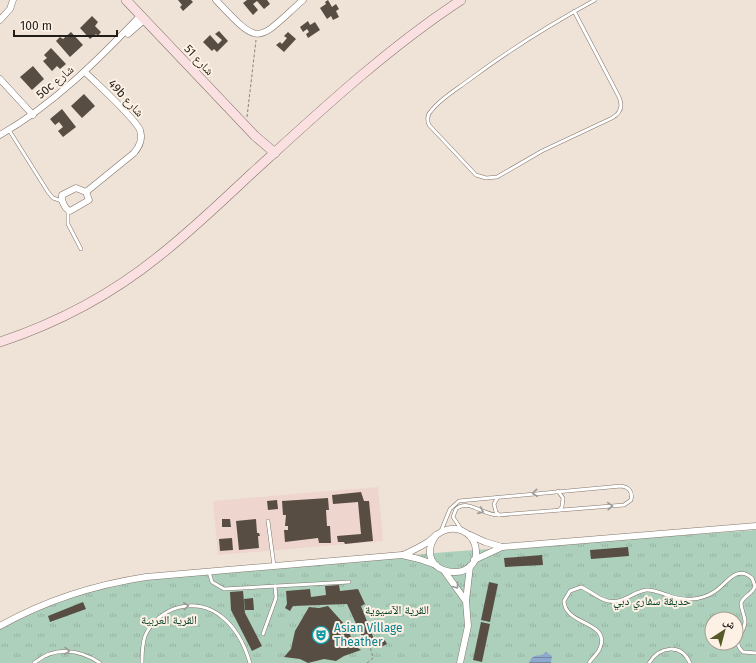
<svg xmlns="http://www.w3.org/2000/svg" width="756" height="663" font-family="'Fira Sans','Noto Naskh Arabic',sans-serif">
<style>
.commercial{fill:#eed5cd}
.park{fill:url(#park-tufts);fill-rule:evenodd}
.water{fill:url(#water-rules)}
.building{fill:#584d43}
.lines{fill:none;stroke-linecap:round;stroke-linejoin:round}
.lane-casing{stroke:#82766c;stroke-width:4}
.street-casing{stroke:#82766c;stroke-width:7}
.secondary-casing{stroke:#82766c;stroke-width:10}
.path{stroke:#8c847b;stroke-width:1;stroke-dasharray:3 2;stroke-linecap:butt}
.lane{stroke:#fff;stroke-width:3}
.street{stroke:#fff;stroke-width:6}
.secondary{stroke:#fbe0e1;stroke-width:9}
.oneway{stroke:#9b9998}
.labels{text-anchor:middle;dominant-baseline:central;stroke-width:4;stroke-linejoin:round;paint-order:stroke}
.street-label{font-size:12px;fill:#211d19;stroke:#fdf0e4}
.park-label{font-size:12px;fill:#003e26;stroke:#fdf0e4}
.culture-label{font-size:12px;fill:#0d838f;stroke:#fdf0e4;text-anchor:start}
</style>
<defs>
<pattern id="park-tufts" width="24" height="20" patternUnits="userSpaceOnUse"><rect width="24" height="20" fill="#add0bc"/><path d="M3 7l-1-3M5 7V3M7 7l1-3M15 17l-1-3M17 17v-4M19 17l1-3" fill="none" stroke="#95b2a1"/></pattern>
<pattern id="water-rules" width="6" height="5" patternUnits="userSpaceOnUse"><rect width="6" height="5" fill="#8fa8cd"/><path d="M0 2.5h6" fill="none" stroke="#7488a6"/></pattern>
</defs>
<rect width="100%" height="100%" fill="#efe2d6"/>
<path class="commercial" d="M 378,487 L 383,541 L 218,555 L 213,501 Z"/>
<path class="park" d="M 756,530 L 756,663 L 0,663 L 0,628 L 47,605 L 97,588 L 173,576 L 447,552 ZM 712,619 L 736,619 L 736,643 L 712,643 Z"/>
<path class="water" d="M 546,652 L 552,656 L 551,663 L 529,663 C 532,655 535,656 542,655 Z"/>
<g class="building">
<path d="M 178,0 L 191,0 L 193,2 L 183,11 L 180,7 L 182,5 Z"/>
<path d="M 247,0 L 267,0 L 270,4 L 264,9 L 257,1 L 253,4 L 258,10 L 253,15 L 243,3 Z"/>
<path d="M 328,0 L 332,7 L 336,4 L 339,9 L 336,11 L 339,17 L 333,20 L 331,16 L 327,19 L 320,8 L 326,4 L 325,2 Z"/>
<path d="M 92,16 L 98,22 L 95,26 L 101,32 L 98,36 L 96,34 L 90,39 L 80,28 Z"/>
<path d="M 308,21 L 310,25 L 315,22 L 320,30 L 308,38 L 306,34 L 309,32 L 307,29 L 303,32 L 300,27 Z"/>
<path d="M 219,31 L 228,41 L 217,52 L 214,49 L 212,51 L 203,42 L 210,35 L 218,44 L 222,40 L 215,34 Z"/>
<path d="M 71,32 L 83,45 L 70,57 L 56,41 L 60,37 L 63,39 Z"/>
<path d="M 288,32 L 296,39 L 284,52 L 276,45 L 280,42 L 282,44 L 287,38 L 284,36 Z"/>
<path d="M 51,48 L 66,64 L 60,69 L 57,66 L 52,71 L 43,61 L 47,58 L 44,55 Z"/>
<path d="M 33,66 L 44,79 L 32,90 L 20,77 Z"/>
<path d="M 84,94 L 95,106 L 82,118 L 71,106 Z"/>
<path d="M 62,109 L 76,127 L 63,137 L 58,131 L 63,127 L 59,122 L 55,125 L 50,119 Z"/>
<path d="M 361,492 L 364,501 L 369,501 L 373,541 L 345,544 L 344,542 L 338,542 L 337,536 L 361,534 L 358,502 L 333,504 L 332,495 Z"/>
<path d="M 328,498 L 329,510 L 326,510 L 327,526 L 330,526 L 331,543 L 319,543 L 318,538 L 285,542 L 284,530 L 288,530 L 288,526 L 285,526 L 286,515 L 283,515 L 282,501 Z"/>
<path d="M 277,500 L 278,509 L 268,510 L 267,501 Z"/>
<path d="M 222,519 L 230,519 L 231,527 L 222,527 Z"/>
<path d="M 256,519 L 257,533 L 259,533 L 260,536 L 258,536 L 259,548 L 239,550 L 236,521 Z"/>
<path d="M 232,538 L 233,550 L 220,551 L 219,539 Z"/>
<path d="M 628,547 L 629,556 L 591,559 L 590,550 Z"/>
<path d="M 542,555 L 543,565 L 505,567 L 504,558 Z"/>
<path d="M 489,582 L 498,584 L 490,622 L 481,620 Z"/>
<path d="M 339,585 L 340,591 L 358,589 L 365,604 L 361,606 L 374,639 L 365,643 L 347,604 L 293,606 L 290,611 L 285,608 L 287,604 L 286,591 L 310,589 L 311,597 L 326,595 L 325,586 Z"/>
<path d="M 243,591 L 245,613 L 262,646 L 252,651 L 231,610 L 230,592 Z"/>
<path d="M 253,598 L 254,610 L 245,610 L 244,599 Z"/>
<path d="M 83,602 L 86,609 L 50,622 L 48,616 Z"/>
<path d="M 328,606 L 346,626 L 355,646 L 361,650 L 344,656 L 336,661 L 324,659 L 308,663 L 300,659 L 284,657 L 291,649 L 295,631 L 309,607 L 319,608 Z"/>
<path d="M 481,622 L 490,624 L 482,662 L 473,660 Z"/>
<path d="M 383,637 L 387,644 L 379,648 L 375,642 Z"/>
</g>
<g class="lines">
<defs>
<g id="lane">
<path d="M 574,11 L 619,97 C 623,106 621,113 612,118 L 542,151 L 497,177 L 486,178 L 476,175 L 429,125 C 427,120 427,115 431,111 C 440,99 457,89 469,80 C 509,50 551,24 595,0"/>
<path d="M 9,130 L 48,192 L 53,198 L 62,201"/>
<path d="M 68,210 L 68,224 L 81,249"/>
<path d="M 558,491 L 563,498 L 562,507 L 559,510"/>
<path d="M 498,497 L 494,504 L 496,512 L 499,515"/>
<path d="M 268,521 L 274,566"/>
<path d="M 441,531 L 450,509 L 459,501 L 621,486 C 629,487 633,492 631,500 L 624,505 L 499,515 C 484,516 468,498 456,509 L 453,517 L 461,529"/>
<path d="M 209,572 L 212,582 L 224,589 L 349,582"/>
<path d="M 263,634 L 276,598 L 275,586"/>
<path d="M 34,663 C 55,646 79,649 100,663"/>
<path d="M 142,663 C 142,654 142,645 145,636 C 158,607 196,595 222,617 C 236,628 245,646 250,663"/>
<path d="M 589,663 C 592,658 598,654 600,648 C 611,621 565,626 564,601 L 570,591 L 581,587 C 591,591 598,599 608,601 C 624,604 632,592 646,590 C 653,589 660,593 667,595 C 682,601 700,601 714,592 C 727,584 736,564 752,578 L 755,586 C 753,594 744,595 741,603 C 741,610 745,615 745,622 C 744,635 731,641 743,652 L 756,653"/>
<path d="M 649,663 C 660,646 681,643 690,663"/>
</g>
<g id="street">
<path d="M 216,0 C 261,48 256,42 303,0"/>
<path d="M 0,20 L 10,9 L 13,0"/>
<path d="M 128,34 L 144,20"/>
<path d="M 85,72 C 97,84 134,117 140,130 C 143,139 140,146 134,153 L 86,192"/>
<path d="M 0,79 L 33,115"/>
<path d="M 0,135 C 54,104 98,60 140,16"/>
<path d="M 76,188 L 86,192 L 89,200 L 70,211 C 65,209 61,201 62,195 Z"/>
<path d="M 470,535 L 485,542 L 502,547"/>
<path d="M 403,555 C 412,551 420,547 428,542 C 433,538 438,533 443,531 C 456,525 471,532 475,545 C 486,587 408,577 436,535"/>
<path d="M 474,560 L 502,547 L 756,526"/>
<path d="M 445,572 L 465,600"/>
<path d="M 0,626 C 46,600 94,585 146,577 L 402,555 L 419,559 L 436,565"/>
<path d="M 460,663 L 468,626 L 466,601 L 470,566"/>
</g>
<g id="secondary">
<path d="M 126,0 L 255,136 L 275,153"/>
<path d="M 0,342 C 57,323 112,294 159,256 C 191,231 221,202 251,174 C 318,113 385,50 461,0"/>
</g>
</defs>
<use href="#lane" class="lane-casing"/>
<use href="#street" class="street-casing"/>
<use href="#secondary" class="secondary-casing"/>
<g class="path">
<path d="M 247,117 L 256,40"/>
<path d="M 367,663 L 373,658 L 370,646"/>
</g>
<use href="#lane" class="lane"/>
<use href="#street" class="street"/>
<use href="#secondary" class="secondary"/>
</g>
<defs><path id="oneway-chevron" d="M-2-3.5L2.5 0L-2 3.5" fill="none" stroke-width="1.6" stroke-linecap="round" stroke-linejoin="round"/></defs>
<g class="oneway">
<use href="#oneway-chevron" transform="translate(535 493) rotate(175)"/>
<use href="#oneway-chevron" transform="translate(610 506) rotate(-4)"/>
<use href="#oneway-chevron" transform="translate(481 511) rotate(24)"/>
<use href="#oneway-chevron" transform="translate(456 586) rotate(53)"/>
<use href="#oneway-chevron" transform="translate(186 606) rotate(-5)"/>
<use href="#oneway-chevron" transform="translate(67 651) rotate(1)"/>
</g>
<defs>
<symbol id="theatre-ring" viewBox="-11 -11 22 22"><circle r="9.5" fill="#fdf0e4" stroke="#0f9aa8" stroke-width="1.5"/><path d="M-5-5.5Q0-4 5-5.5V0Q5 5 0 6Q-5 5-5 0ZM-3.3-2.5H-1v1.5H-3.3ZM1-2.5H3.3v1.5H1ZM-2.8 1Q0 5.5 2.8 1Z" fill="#0f9aa8"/></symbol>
</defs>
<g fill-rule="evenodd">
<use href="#theatre-ring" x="311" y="625" width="20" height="20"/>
</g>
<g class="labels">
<g class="street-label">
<text transform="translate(199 60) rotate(47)">شارع 51</text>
<text transform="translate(55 82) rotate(-40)">50c شارع</text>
<text transform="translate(126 98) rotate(47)">49b شارع</text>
</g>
<g class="park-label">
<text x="652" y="601">حديقة سفاري دبي</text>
<text x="397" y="610">القرية الآسيوية</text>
<text x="169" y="620">القرية العربية</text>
</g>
<g class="culture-label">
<text x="334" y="628">Asian Village<tspan x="334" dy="14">Theather</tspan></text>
</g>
</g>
<g transform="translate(724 631) rotate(36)"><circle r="19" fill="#fdf0e4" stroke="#a59c93"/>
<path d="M0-3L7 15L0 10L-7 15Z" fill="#565b29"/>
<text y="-6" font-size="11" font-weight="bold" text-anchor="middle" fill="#211d19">ش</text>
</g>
<path d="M14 30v6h103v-6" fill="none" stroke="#211d19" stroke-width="2"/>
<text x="20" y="30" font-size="12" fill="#211d19" stroke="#fdf0e4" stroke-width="3" paint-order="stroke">100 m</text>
</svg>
